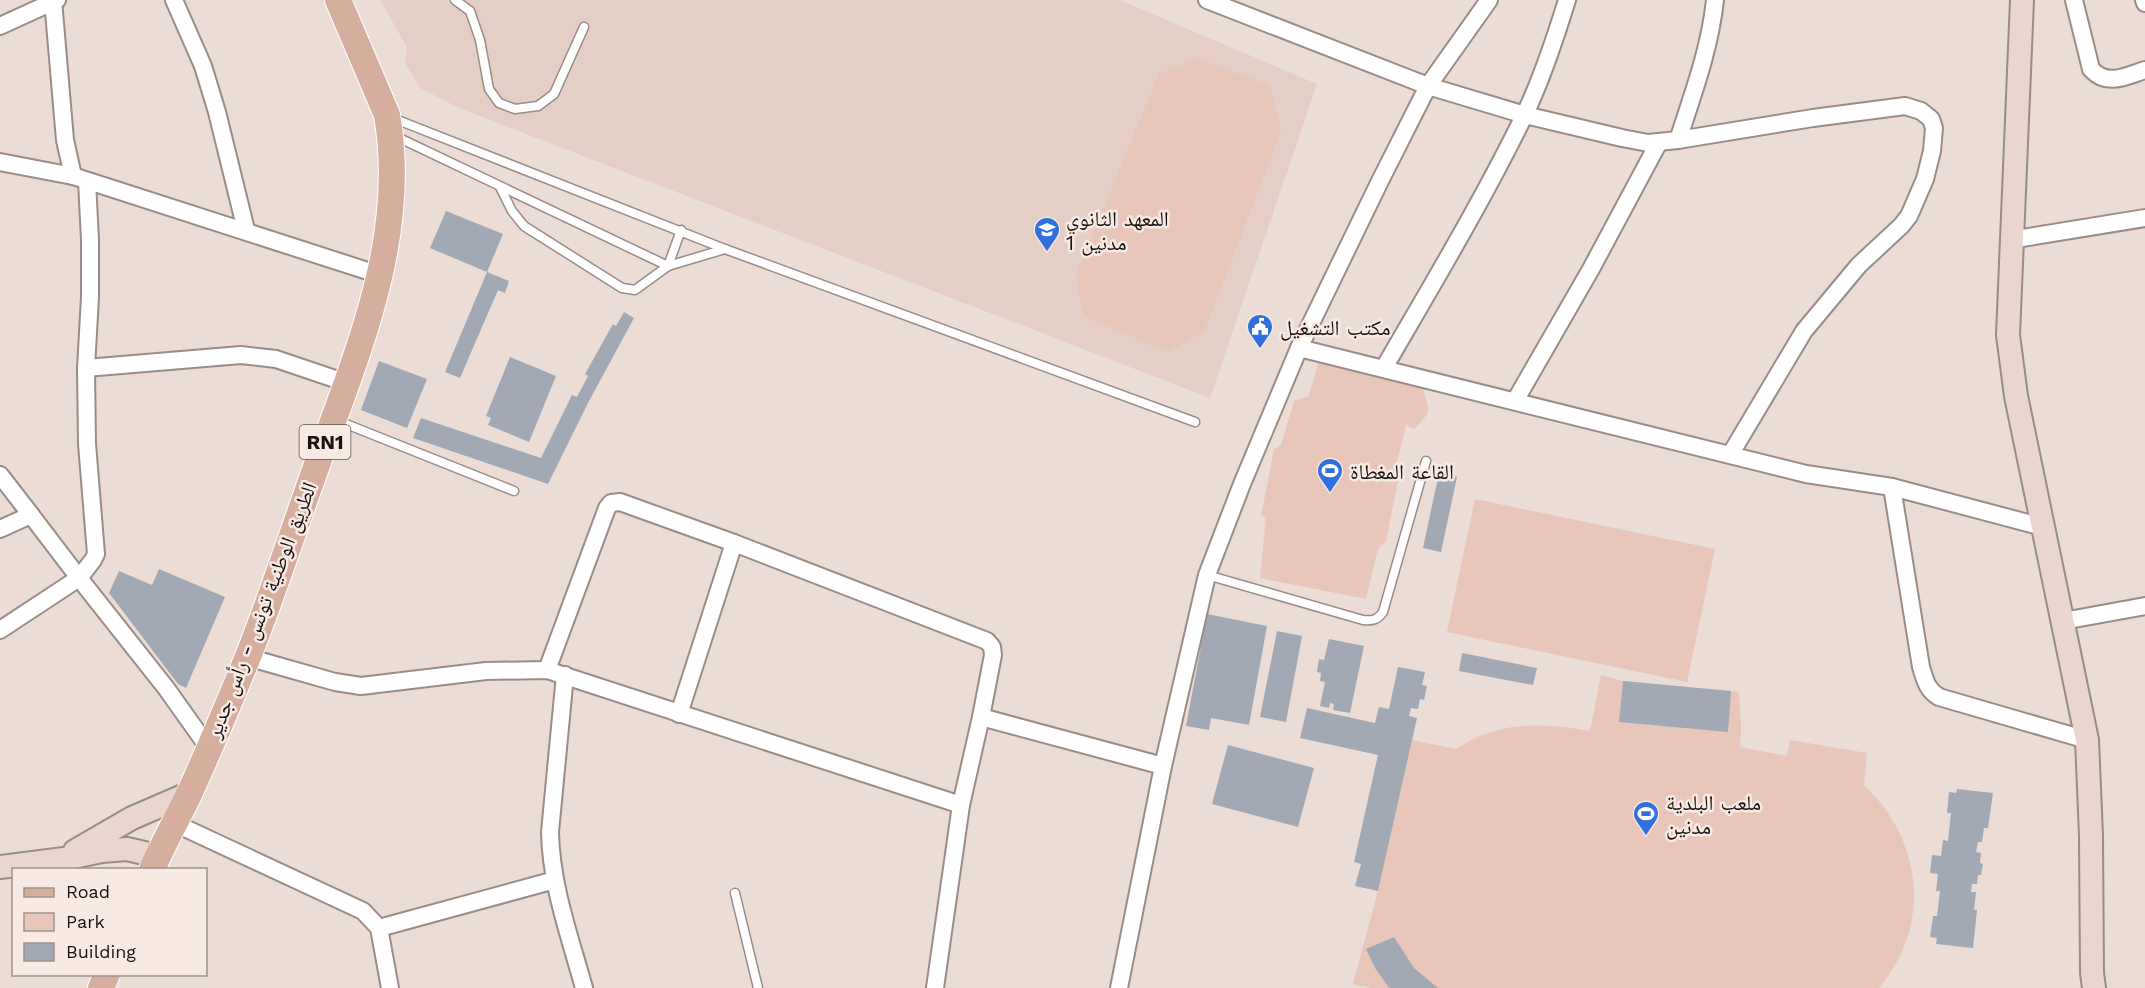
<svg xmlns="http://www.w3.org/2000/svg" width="2145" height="988" font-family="'Work Sans','Noto Naskh Arabic',sans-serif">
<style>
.built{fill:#e4cec5}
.green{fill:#e8c6b9}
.building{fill:#a2a9b4}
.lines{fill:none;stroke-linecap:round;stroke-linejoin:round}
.lane-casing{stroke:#9a8c87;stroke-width:11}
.street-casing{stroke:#9a8c87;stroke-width:20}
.secondary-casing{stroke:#9a8c87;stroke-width:26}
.primary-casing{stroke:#fff;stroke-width:28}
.lane{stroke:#fff;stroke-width:8}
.street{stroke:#fff;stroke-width:16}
.secondary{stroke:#ebd6cf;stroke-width:22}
.primary{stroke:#d6ae9e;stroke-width:26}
.labels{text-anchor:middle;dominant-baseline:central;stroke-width:5;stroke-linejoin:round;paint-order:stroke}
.shield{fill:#f8e9e3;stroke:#5b5350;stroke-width:1.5}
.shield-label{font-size:20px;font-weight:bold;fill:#181311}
.poi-label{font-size:21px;fill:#181311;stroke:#f8e9e3;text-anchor:start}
.street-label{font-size:21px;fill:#181311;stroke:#f8e9e3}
</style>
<rect width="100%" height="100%" fill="#ebdcd6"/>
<path class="built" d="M 380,0 L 1120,0 L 1317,84 L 1210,398 L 459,108 L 420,88 L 405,63 L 407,47 Z"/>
<g class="green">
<path d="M 1197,58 L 1270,86 L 1281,131 L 1204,332 L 1168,352 L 1084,316 L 1076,276 L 1159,74 Z"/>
<path d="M 1320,356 L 1424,385 C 1421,395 1431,403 1427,414 C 1424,419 1418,425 1414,429 L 1406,425 L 1395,470 L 1400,471 L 1386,541 L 1378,549 L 1366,599 L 1260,578 L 1266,517 L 1261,516 L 1274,450 L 1281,445 L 1294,401 L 1309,396 Z"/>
<path d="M 1475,499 L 1715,549 L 1687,682 L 1447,632 Z"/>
<path d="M 1601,675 L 1623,681 L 1739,692 L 1741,728 L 1740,747 L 1787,756 L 1790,740 L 1867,753 L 1864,785 C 1923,841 1932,924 1879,988 L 1370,988 L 1353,984 L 1378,891 L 1412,740 L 1456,749 C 1500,720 1540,723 1590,731 Z"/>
</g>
<g class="building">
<path d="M 446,211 L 503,234 L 487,272 L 430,248 Z"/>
<path d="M 487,272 L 509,281 L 505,293 L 498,290 L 460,378 L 445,372 Z"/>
<path d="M 624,312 L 634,318 L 588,403 L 548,484 L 413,438 L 421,418 L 541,458 L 572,395 L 577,397 L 588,376 L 585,374 L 613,324 L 616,326 Z"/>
<path d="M 510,357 L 556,376 L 529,442 L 488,425 L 491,418 L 486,416 Z"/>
<path d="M 379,361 L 427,379 L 407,428 L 361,410 Z"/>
<path d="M 1439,473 L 1457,477 L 1441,552 L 1423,548 Z"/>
<path d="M 159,569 L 225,597 L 186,688 L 178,684 L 109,593 L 119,571 L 152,585 Z"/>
<path d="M 1207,614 L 1267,626 L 1249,725 L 1211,718 L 1209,730 L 1186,726 Z"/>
<path d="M 1277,631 L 1302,636 L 1286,722 L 1260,717 Z"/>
<path d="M 1329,639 L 1364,646 L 1350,713 L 1333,710 L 1334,704 L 1330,703 L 1329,708 L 1320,706 L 1325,682 L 1320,681 L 1321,673 L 1317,672 L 1319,659 L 1324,660 Z"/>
<path d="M 1462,653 L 1537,668 L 1533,685 L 1459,671 Z"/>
<path d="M 1398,667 L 1425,672 L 1422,685 L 1427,686 L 1424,700 L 1420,699 L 1418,709 L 1411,708 L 1409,716 L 1417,718 L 1378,891 L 1355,886 L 1361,864 L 1354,862 L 1378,755 L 1300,738 L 1307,708 L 1375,723 L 1379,707 L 1389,709 Z"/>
<path d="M 1623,681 L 1731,691 L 1728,732 L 1619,722 Z"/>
<path d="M 1228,745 L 1314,768 L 1298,827 L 1212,804 Z"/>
<path d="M 1957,789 L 1993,793 L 1988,828 L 1984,828 L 1982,842 L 1978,842 L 1976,852 L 1981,853 L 1980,863 L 1983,864 L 1981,875 L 1978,875 L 1977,884 L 1972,884 L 1971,892 L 1976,892 L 1974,910 L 1977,910 L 1973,948 L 1936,944 L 1937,938 L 1930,937 L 1933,916 L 1937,916 L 1940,891 L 1936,891 L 1938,874 L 1930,873 L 1932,855 L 1941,856 L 1943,840 L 1948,841 L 1951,813 L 1947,813 L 1949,792 L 1956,793 Z"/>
<path d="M 1394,937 L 1414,968 L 1438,988 L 1390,988 L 1387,985 L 1375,968 L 1366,949 Z"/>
</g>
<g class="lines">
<defs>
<g id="lane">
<path d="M 455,0 L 470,11 L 480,40 L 489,89 L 499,103 L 515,109 L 538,106 L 554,94 L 584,27"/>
<path d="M 390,117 L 725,249 L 1195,422"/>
<path d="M 395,136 L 668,266"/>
<path d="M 500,187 L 512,211 L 524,226 L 622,288 L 635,290 L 668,266 L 725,249"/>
<path d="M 668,266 L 681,230"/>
<path d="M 336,420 L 514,491"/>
<path d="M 1207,575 L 1363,620 C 1373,621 1377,620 1383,612 L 1426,461"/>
<path d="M 735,893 L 758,988"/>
</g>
<g id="street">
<path d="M 53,0 L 65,140 L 73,176"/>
<path d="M 174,0 L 203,66 L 217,112 L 246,230"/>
<path d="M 1207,0 L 1428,86 L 1525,115 L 1622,138 L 1648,143 L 1678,140 L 1813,118 L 1905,106 L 1921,111 L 1931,119 L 1934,128 L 1932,151 L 1925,179 L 1909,216 L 1901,226 L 1859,265 L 1804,331 L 1730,455"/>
<path d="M 2074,0 L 2091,69 C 2107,87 2126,76 2145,70"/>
<path d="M 2144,0 L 2145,3"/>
<path d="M 0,26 L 57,0"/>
<path d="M 1678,140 C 1693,94 1710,48 1715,0"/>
<path d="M 0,162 L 73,176 L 380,275"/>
<path d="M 2010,240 L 2145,218"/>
<path d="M 1299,348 L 1806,474 L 1892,487 L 2043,527"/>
<path d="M 86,368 L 241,355 L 276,359 L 347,383"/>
<path d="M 1384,368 C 1432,285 1482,202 1524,116 C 1542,79 1555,39 1567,0"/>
<path d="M 1515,401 L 1591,269 L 1659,142"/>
<path d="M 0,475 L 31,515"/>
<path d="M 1892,487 L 1921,667 C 1925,680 1927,690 1939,697 L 2087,740"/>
<path d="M 0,529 L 31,515 L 79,578 L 93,560 L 96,554 L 87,444 L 86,368 L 90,297 L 90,240 L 87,181"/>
<path d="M 2063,621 L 2145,606"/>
<path d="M 0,630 L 79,578 L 166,688 L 208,747"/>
<path d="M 247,657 L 335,682 L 361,686 L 486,671 L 547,670 L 961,805 L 935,988"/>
<path d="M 547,670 L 607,508 L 611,503 L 620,502 L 734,543 L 987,641 L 992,647 L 993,655 L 981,717"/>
<path d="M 565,675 L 550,832 C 551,886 570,937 584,988"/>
<path d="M 679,714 L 734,543"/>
<path d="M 961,805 L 981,717 L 1163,766"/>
<path d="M 174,823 L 363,911 L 379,928 L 390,988"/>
<path d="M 379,928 L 555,880"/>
<path d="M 1119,988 L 1163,766 L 1207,575 L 1242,484 L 1299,348 L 1380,181 L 1428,86 L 1489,0"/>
</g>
<g id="secondary">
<path d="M 2022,0 L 2008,335 L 2016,396 L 2087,740 L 2091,836 L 2092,973 L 2094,988"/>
<path d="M 75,851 L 132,818 L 190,793"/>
<path d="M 0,867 L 64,859 L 102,851 L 127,849 L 157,856"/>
</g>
<g id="primary">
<path d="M 152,870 C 163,843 178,818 190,792 C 210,748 229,703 247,659 C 273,594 294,528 318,462 C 358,351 408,236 387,115 L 338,0"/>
<path d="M 101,988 L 107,974"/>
</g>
</defs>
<use href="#lane" class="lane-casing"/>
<use href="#street" class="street-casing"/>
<use href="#secondary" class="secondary-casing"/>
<use href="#primary" class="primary-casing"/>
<use href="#lane" class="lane"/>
<use href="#street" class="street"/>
<use href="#secondary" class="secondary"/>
<use href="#primary" class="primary"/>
</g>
<defs>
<symbol id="school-pin" viewBox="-11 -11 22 30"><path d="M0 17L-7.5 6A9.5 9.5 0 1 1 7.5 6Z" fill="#306fdd" stroke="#f8e9e3"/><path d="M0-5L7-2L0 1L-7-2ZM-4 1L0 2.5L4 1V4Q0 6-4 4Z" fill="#fff"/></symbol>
<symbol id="civic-pin" viewBox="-11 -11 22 30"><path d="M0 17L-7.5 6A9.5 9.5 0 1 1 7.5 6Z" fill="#306fdd" stroke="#f8e9e3"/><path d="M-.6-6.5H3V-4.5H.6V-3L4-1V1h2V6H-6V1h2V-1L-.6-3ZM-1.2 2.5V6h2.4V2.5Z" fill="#fff"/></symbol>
<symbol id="stadium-pin" viewBox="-11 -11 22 30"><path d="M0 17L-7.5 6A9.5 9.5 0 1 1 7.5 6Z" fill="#306fdd" stroke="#f8e9e3"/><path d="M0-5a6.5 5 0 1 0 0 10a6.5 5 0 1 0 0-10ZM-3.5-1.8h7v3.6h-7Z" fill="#fff"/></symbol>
</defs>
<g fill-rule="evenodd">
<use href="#school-pin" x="1032" y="215" width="30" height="40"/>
<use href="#civic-pin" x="1245" y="312" width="30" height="40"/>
<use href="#stadium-pin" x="1315" y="456" width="30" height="40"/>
<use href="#stadium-pin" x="1631" y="799" width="30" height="40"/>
</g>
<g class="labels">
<rect class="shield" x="299.5" y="425" width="51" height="34" rx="4.5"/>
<g class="shield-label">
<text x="325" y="442">RN1</text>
</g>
<g class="poi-label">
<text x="1066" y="218">المعهد الثانوي<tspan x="1066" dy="24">مدنين 1</tspan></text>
<text x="1280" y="327">مكتب التشغيل</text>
<text x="1350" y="471">القاعة المغطاة</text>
<text x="1666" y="802">ملعب البلدية<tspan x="1666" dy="24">مدنين</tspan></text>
</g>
<g class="street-label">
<text transform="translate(261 610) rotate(-69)">الطريق الوطنية تونس - رأس جدير</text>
</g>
</g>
<rect x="12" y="868" width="195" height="108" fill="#f8e9e3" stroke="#9e938f" stroke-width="1.5"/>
<rect x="24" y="888" width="30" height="9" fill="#d6ae9e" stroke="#9e938f" stroke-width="1.5"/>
<text x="66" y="898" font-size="18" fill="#181311">Road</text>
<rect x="24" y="913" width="30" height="18" fill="#e8c6b9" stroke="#9e938f" stroke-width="1.5"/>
<text x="66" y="928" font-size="18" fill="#181311">Park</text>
<rect x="24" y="943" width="30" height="18" fill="#a2a9b4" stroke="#9e938f" stroke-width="1.5"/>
<text x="66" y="958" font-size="18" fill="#181311">Building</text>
</svg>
